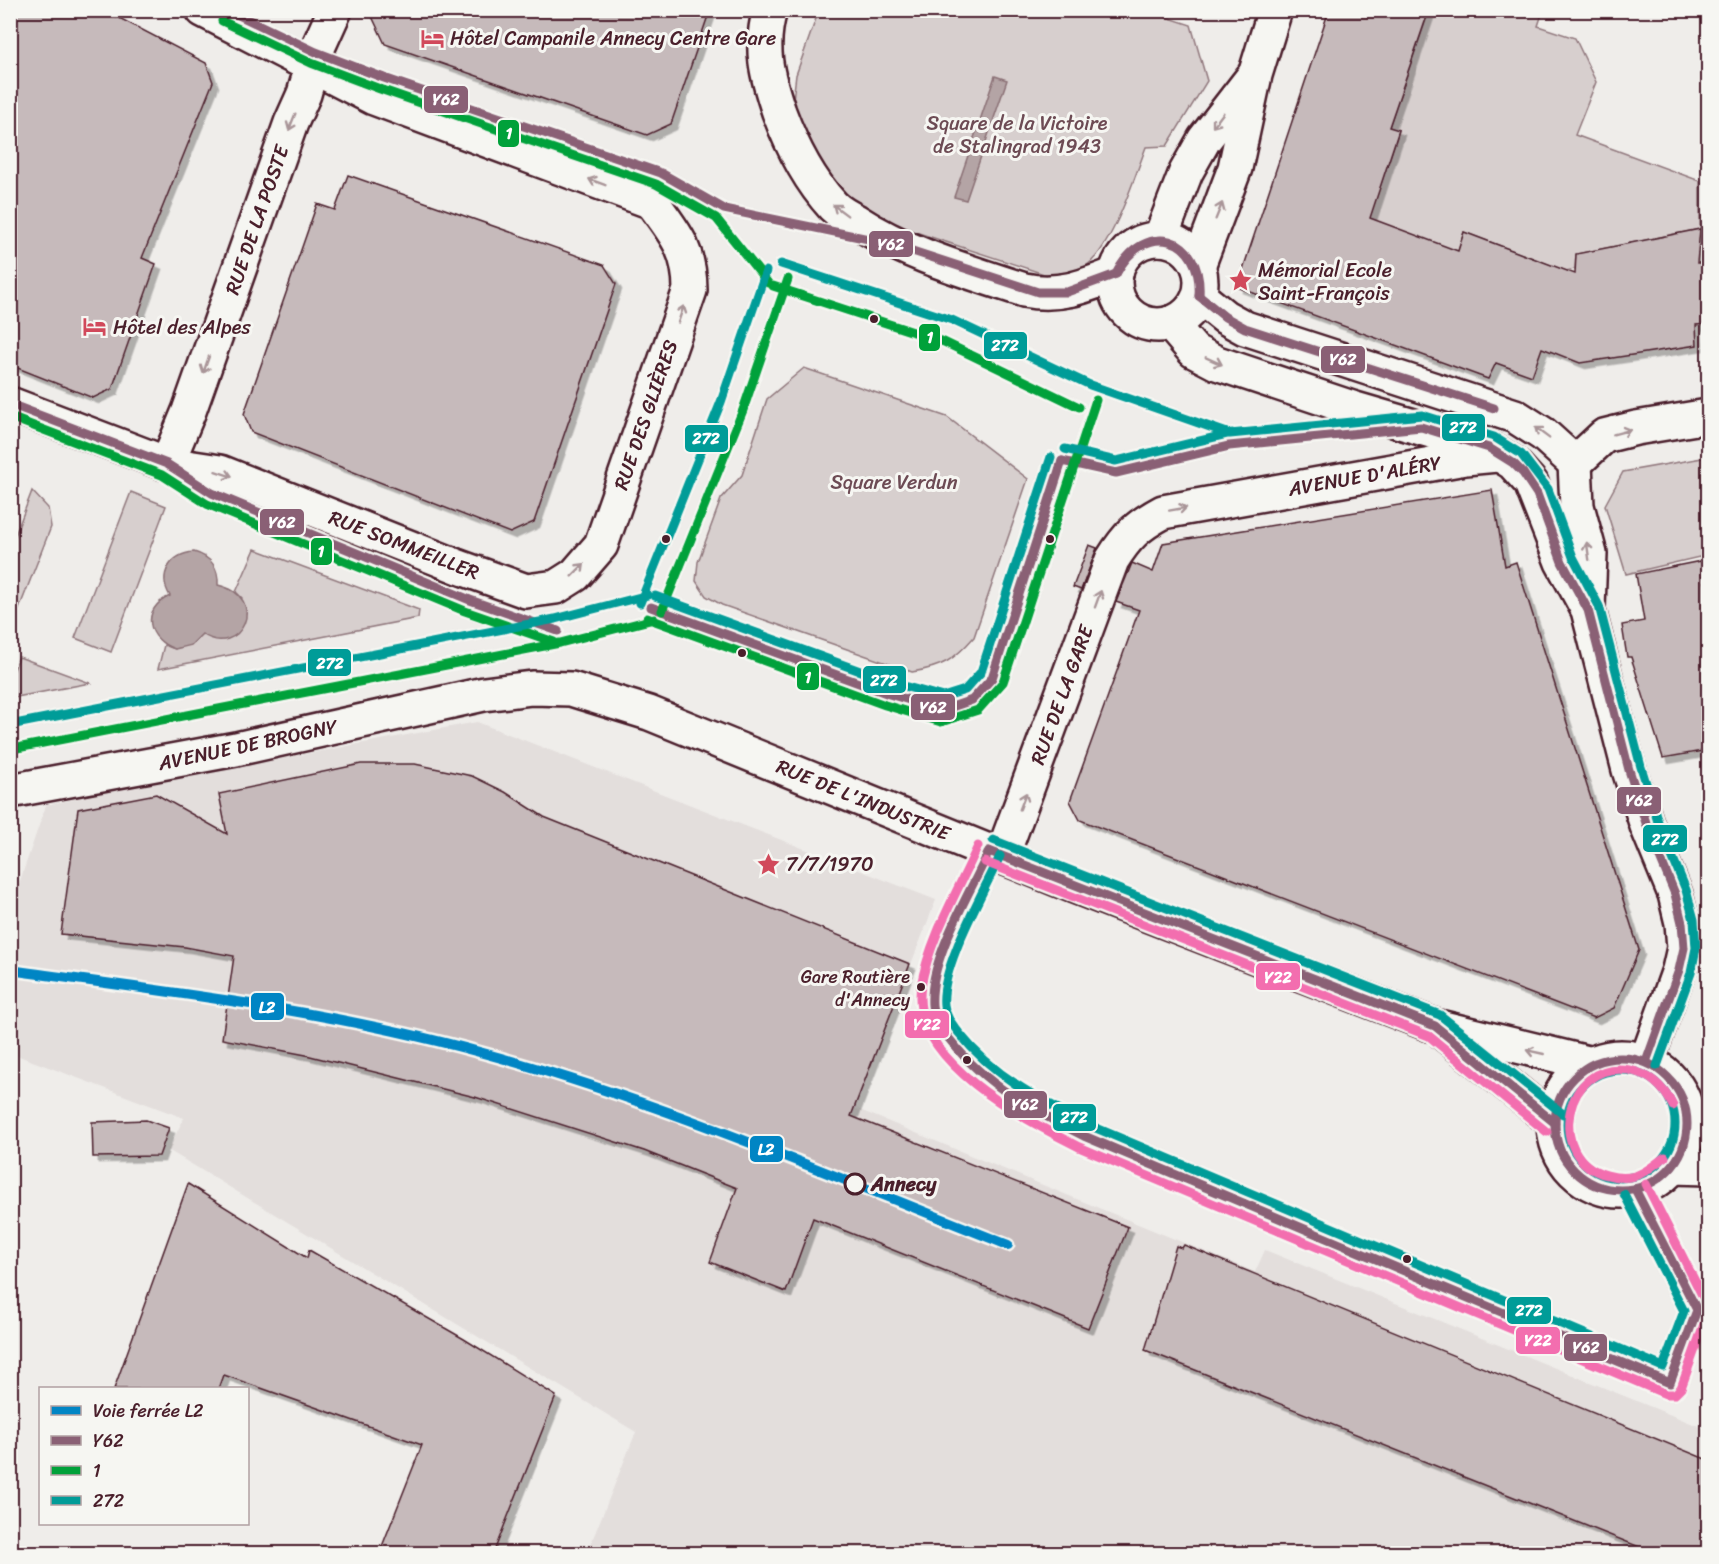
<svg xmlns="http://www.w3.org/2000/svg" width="1719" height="1564" font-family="Sriracha,sans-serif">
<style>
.built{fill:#e3dedc}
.green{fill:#d7cfce;stroke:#90777c;stroke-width:1.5}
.water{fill:#b4a4a5;stroke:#8a6f74;stroke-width:1.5}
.building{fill:#c6babb;stroke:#4a1f2b;stroke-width:1.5;filter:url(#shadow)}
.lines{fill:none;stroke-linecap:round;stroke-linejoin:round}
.minor-casing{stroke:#4a1f2b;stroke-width:38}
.minor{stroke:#f6f6f2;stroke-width:33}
.bus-1-casing{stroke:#f6f6f2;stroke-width:14}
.bus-2-casing{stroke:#f6f6f2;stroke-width:14}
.bus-3-casing{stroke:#f6f6f2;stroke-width:14}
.bus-4-casing{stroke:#f6f6f2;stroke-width:14}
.bus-1{stroke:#8a6075;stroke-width:9}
.bus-2{stroke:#00a13a;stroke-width:9}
.bus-3{stroke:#009c98;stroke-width:9}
.bus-4{stroke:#f36eaf;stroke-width:9}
.rail-1-casing{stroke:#f6f6f2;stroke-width:15}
.rail-1{stroke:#0085c4;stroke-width:10}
.oneway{stroke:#a99598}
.bus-dot{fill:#4a1f2b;stroke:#f6f6f2;stroke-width:2}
.stop-dot{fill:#f6f6f2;stroke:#4a1f2b;stroke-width:3}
.labels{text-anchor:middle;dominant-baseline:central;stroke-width:6;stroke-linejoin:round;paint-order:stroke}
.bus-label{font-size:18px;fill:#4a1f2b;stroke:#f6f6f2;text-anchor:end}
.poi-label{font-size:20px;fill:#4a1f2b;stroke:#f6f6f2;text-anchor:start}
.park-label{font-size:20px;fill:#6d4b54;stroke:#f6f6f2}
.street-label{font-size:20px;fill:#4a1f2b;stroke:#f6f6f2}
.stop-label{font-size:20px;font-weight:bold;fill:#4a1f2b;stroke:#f6f6f2;text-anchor:start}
.line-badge{stroke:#f6f6f2;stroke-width:2}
.badge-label{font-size:16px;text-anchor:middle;font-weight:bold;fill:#fff}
</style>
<defs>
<filter id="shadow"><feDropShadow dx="5.5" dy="5.5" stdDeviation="0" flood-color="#0004"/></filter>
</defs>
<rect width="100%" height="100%" fill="#efedea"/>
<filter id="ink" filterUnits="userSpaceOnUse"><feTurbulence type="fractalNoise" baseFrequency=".0167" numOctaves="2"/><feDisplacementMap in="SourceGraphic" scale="12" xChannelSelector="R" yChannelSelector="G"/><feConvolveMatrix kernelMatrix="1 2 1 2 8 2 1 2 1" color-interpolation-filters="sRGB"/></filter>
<g filter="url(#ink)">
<path class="built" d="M 477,722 L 936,900 L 855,1108 L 1255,1272 L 1265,1250 L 1708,1430 L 1708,1553 L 587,1553 L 636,1432 L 168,1150 L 184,1118 L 11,1053 L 11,907 L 46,805 L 144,784 Z"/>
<g class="green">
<path d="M 819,10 L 1148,11 L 1191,25 L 1207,81 L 1167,146 L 1146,147 C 1135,176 1110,256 1081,269 C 1070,274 1056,273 1044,274 L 891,224 L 851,201 L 822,172 L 795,115 L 793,100 L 796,75 Z"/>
<path d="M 1429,11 L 1543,11 L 1538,26 L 1575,38 L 1596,82 L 1575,135 L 1700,181 L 1700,229 L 1576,254 L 1575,269 L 1566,271 L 1464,232 L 1458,251 L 1351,235 L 1380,187 L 1399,131 L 1389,127 Z"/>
<path d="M 804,368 L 947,417 L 1028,479 L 974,637 C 954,660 943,667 912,672 L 722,605 L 706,596 L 696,581 L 698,562 L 721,499 L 742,475 L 767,399 Z"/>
<path d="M 1708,457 L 1708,555 L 1626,574 L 1605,505 L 1623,472 Z"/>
<path d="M 32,491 L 48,508 L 51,527 L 17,614 L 11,612 L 11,546 Z"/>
<path d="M 131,492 L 166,506 L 111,652 L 75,638 Z"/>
<path d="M 255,549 L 419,610 L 418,618 L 158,669 L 164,645 L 175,649 L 202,633 L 242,598 L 236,592 Z"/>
<path d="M 19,657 L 90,683 L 11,698 L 11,677 Z"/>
</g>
<g class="water">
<path d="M 995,76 L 1007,80 L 966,200 L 954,197 Z"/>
<path d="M 194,552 C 211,557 219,567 218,585 C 271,597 240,660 202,634 L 191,645 L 175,649 C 147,640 140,609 170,596 C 157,574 171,554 194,552 Z"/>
</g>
<g class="building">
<path d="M 10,10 L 104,10 L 206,63 L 213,82 L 142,258 L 156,264 L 112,389 L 93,398 L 10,365 Z"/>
<path d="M 369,10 L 710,10 L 671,124 L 647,135 L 385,44 Z"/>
<path d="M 1329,10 L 1429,10 L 1389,127 L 1399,130 L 1370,218 L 1458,251 L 1464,232 L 1575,274 L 1576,254 L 1700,229 L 1697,263 L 1708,263 L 1708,324 L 1696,325 L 1697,345 L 1580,363 L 1542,348 L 1532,376 L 1496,363 L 1488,379 L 1237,287 Z"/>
<path d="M 348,175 L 604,265 L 616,284 L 534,522 L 510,533 L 251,432 L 244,414 L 317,204 L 335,210 Z"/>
<path d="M 1492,490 L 1505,566 L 1516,562 L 1639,950 L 1614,1008 L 1594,1018 L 1080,820 L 1070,801 L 1139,610 L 1116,602 L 1132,563 L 1153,572 L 1163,543 Z"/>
<path d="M 1089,545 L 1097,548 L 1081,590 L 1073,587 Z"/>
<path d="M 1701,561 L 1708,596 L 1708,750 L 1663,758 L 1631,657 L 1627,657 L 1622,625 L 1644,621 L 1636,574 Z"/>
<path d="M 361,764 L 415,764 L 472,776 L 505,792 L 544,817 L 910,964 L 851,1116 L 1128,1227 L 1088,1328 L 813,1218 L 786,1292 L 710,1262 L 737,1188 L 644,1151 L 475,1097 L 306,1055 L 222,1039 L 234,956 L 185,947 L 61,934 L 78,809 L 156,794 L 227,834 L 219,794 Z"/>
<path d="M 146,1120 L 169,1128 L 159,1156 L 93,1157 L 92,1122 Z"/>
<path d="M 188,1184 L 307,1258 L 309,1250 L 464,1339 L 556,1396 L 493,1554 L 379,1554 L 422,1445 L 224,1375 L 219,1389 L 114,1389 Z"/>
<path d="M 1184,1245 L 1708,1460 L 1708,1554 L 1657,1554 L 1145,1350 L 1176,1246 L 1182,1248 Z"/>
</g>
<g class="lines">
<defs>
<g id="minor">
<path d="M 770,10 C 759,47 767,77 779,112 C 792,147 808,179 833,206 C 839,212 848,217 856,221 C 906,254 967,271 1024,290 C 1059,297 1083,287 1116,274"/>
<path d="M 1160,239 L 1186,172 L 1204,140 L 1252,78"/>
<circle cx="1158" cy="282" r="43"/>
<path d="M 1198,266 L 1235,168 L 1255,75 L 1275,10"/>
<path d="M 1199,296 L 1225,317 L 1245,328 L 1515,416 L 1543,434 L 1575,463"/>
<path d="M 1170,323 L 1194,351 L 1217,363 L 1352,408 L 1489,448 L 1513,463 L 1531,483 L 1562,562 L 1588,610 L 1629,770 L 1647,826 L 1675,894 L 1682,923 L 1684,948 L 1679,970 L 1646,1062"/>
<path d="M 10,404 L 167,464 L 220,472 L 459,567 L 526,591 L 556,587 L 575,575 L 601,545 L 690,290 C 690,250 675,233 652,202 L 374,98 L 203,10"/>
<path d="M 1575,463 L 1577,506 L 1590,554 L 1588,608"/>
<path d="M 1575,463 L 1604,436 L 1636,428 L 1708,416"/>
<path d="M 167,464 L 189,411 L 291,123 L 304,94 L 316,52 L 335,10"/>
<path d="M 10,791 L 236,749 L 484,694 L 532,688 L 571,689 L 649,713 L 1074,886 L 1435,1026 L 1592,1064"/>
<path d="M 1002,856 L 1112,560 C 1127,536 1137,526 1163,512 L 1465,458 L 1497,455"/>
<path d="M 1444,1033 L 1555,1123"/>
<circle cx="1621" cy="1124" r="67"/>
<path d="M 1672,1167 L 1708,1168"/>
</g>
</defs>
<use href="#minor" class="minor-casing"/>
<use href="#minor" class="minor"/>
<defs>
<g id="bus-1">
<path d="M 228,10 L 316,52 L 384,78 L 661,173 L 724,209 L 888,243 L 1038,292 L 1067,292 L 1116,274"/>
<path d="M 1116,274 C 1144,219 1203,234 1199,296"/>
<path d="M 1199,296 L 1225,317 L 1245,328 L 1494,408"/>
<path d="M 10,404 L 167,464 L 212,493 L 470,600 L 558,631"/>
<path d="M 1062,461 L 1116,473 L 1229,446 L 1421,427 L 1489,448 L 1513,463 L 1523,473 L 1537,494 L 1562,562 L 1588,610 L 1629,770 L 1647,826 L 1675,894 L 1682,923 L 1684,948 L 1679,970 L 1646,1062"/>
<path d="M 651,607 L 889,694 L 943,710 L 972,700 L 992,678 L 1062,461"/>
<path d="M 989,851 C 970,894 929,958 932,1005 C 933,1019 942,1031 951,1041 C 986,1086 1034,1111 1084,1136 L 1670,1383 L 1697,1310 L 1635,1189"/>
<path d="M 989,851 L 1435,1026 L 1555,1123"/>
<circle cx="1621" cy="1124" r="66"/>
</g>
<g id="bus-2">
<path d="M 222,21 L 311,63 L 380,89 L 656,184 L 716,218 L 768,283"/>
<path d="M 773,286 L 944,342 L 1079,407"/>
<path d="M 10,417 L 162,475 L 207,504 L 465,611 L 554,642"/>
<path d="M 662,611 L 743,410 L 788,279"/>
<path d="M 647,618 L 885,705 L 941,722 L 978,710 L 1003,682 L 1096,400"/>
<path d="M 12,749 L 560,643 L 654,619"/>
</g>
<g id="bus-3">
<path d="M 781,264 L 952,320 L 1090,385 L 1230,434 L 1422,415 L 1494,437 L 1521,454 L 1548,489 L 1573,557 L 1599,606 L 1641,767 L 1658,822 L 1686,890 L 1694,920 L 1696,948 L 1691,973 L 1657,1066"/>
<path d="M 1065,449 L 1116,461 L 1232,433"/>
<path d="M 655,596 L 893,683 L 943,697 L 965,690 L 981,672 L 1051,457"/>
<path d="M 640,603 L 721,402 L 766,271"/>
<path d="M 10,725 L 555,619 L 648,595"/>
<path d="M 993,840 L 1440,1015 L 1563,1114"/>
<path d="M 1000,856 C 984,892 940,967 944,1005 C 945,1016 953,1025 959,1033 C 994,1077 1040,1100 1089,1125 L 1663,1367 L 1684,1311 L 1624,1194"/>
<circle cx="1621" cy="1124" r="54"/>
</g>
<g id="bus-4">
<path d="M 978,846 C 958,891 930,937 921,986 C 908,1060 1025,1120 1079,1147 L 1666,1394 L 1675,1394 L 1681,1388 L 1708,1313"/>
<path d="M 985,862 L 1429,1036 L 1547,1132"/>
<path d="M 1665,1157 C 1658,1162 1650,1169 1642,1173 C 1631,1179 1618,1178 1607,1175 C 1544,1159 1564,1059 1629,1070 C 1650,1074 1664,1087 1673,1106"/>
<path d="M 1646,1184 L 1708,1307"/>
</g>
</defs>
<use href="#bus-1" class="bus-1-casing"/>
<use href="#bus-2" class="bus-2-casing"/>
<use href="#bus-3" class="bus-3-casing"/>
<use href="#bus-4" class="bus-4-casing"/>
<use href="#bus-1" class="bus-1"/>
<use href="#bus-2" class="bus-2"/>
<use href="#bus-3" class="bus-3"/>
<use href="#bus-4" class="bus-4"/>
<defs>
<path id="rail-1" d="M 10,970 C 169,992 329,1010 483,1053 C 663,1102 835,1177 1008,1245"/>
</defs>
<use href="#rail-1" class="rail-1-casing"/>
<use href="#rail-1" class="rail-1"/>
</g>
<defs><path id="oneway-shaft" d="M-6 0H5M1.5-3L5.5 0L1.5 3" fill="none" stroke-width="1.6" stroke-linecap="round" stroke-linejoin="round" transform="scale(1.5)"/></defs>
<g class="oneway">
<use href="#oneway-shaft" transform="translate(1218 120) rotate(127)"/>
<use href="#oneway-shaft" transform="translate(292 122) rotate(112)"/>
<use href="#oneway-shaft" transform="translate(597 182) rotate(-159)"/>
<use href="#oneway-shaft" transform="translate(840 210) rotate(-143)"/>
<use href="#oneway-shaft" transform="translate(1219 211) rotate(-68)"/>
<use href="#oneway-shaft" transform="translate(681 314) rotate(-71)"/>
<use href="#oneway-shaft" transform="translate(1214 361) rotate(24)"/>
<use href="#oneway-shaft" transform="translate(206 365) rotate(109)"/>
<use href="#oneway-shaft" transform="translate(1622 432) rotate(-15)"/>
<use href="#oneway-shaft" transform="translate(1542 433) rotate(-143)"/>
<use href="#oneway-shaft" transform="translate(224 474) rotate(18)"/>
<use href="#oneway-shaft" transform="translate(1178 509) rotate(-10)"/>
<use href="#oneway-shaft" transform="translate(1588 551) rotate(-98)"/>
<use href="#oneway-shaft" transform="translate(578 570) rotate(-45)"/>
<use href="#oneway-shaft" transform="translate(1098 599) rotate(-70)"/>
<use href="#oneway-shaft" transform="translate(1023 801) rotate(-69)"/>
<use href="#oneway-shaft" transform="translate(1535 1052) rotate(-167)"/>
</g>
</g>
<defs>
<symbol id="hotel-bare" viewBox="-9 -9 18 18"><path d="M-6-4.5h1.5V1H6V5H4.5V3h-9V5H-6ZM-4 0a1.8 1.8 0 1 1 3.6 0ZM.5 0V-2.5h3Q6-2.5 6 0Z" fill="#d1495b" stroke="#f6f6f2" stroke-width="2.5" paint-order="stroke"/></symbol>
<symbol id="sight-bare" viewBox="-9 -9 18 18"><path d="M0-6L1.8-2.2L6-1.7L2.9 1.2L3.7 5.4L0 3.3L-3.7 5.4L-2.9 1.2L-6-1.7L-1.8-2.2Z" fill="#d1495b" stroke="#f6f6f2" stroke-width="2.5" paint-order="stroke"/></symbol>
</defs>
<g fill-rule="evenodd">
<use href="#hotel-bare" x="416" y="22" width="33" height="33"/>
<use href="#sight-bare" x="1224" y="264" width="33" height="33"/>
<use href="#hotel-bare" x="78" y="310" width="33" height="33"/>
<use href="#sight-bare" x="752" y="848" width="33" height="33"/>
</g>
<g class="bus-dot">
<circle cx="874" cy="319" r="5"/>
<circle cx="666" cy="539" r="5"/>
<circle cx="1050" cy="539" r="5"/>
<circle cx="742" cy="653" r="5"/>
<circle cx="921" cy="987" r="5"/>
<circle cx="967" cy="1060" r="5"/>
<circle cx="1407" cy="1259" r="5"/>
</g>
<circle class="stop-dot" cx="855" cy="1184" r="10"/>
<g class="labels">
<g class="bus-label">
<text x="910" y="977">Gare Routière<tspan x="910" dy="23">d'Annecy</tspan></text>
</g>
<g class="poi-label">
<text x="450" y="38">Hôtel Campanile Annecy Centre Gare</text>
<text x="1258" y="270">Mémorial Ecole<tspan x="1258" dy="23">Saint-François</tspan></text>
<text x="113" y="327">Hôtel des Alpes</text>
<text x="786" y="864">7/7/1970</text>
</g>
<g class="park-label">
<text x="1017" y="123">Square de la Victoire<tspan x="1017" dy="23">de Stalingrad 1943</tspan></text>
<text x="894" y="482">Square Verdun</text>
</g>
<g class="street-label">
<text transform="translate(257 220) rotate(-71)">RUE DE LA POSTE</text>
<text transform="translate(646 415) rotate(-71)">RUE DES GLIÈRES</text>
<text transform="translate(1365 476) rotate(-10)">AVENUE D'ALÉRY</text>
<text transform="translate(404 545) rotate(21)">RUE SOMMEILLER</text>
<text transform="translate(1062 695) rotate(-70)">RUE DE LA GARE</text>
<text transform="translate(248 745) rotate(-12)">AVENUE DE BROGNY</text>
<text transform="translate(863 800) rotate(22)">RUE DE L'INDUSTRIE</text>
</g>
<g class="stop-label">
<text x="871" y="1184">Annecy</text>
</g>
</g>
<g class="line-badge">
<rect x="423" y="85" width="46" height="29" rx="6" fill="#8a6075"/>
<rect x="497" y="119" width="23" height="29" rx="6" fill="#00a13a"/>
<rect x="868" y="230" width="46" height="28" rx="6" fill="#8a6075"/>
<rect x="918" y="323" width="23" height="29" rx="6" fill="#00a13a"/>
<rect x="983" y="331" width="45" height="29" rx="6" fill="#009c98"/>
<rect x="1320" y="345" width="46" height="29" rx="6" fill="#8a6075"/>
<rect x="1441" y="413" width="45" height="29" rx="6" fill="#009c98"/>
<rect x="684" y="424" width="45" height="29" rx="6" fill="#009c98"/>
<rect x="259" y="508" width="46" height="28" rx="6" fill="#8a6075"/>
<rect x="310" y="537" width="23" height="29" rx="6" fill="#00a13a"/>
<rect x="307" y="648" width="45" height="29" rx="6" fill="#009c98"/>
<rect x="796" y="662" width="24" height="29" rx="6" fill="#00a13a"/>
<rect x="862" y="665" width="45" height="29" rx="6" fill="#009c98"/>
<rect x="910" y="693" width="46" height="28" rx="6" fill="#8a6075"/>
<rect x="1616" y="786" width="46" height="29" rx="6" fill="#8a6075"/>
<rect x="1642" y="824" width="46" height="29" rx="6" fill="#009c98"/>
<rect x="1255" y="962" width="46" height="29" rx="6" fill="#f36eaf"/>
<rect x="250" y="992" width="35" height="29" rx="6" fill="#0085c4"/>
<rect x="904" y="1010" width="46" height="29" rx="6" fill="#f36eaf"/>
<rect x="1003" y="1090" width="45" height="29" rx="6" fill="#8a6075"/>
<rect x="1052" y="1103" width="45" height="29" rx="6" fill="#009c98"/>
<rect x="749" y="1135" width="35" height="28" rx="6" fill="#0085c4"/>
<rect x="1506" y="1296" width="46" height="29" rx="6" fill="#009c98"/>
<rect x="1515" y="1326" width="46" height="29" rx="6" fill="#f36eaf"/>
<rect x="1563" y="1333" width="45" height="29" rx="6" fill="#8a6075"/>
</g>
<g class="badge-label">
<text x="446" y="105">Y62</text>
<text x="509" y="139">1</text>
<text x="891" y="250">Y62</text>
<text x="930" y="343">1</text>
<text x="1005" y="351">272</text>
<text x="1343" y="365">Y62</text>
<text x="1463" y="433">272</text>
<text x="706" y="444">272</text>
<text x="282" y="528">Y62</text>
<text x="321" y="557">1</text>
<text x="330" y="669">272</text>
<text x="808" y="683">1</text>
<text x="884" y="686">272</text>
<text x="933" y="713">Y62</text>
<text x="1639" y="806">Y62</text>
<text x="1665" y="845">272</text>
<text x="1278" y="983">Y22</text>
<text x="267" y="1013">L2</text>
<text x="927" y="1030">Y22</text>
<text x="1025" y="1110">Y62</text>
<text x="1074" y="1123">272</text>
<text x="766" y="1155">L2</text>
<text x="1529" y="1316">272</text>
<text x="1538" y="1346">Y22</text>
<text x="1586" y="1353">Y62</text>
</g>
<rect width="1719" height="1564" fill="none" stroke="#f6f6f2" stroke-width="36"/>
<rect x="18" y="18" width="1683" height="1528" fill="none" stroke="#4a1f2b" stroke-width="2" filter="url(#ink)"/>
<rect x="39" y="1387" width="210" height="138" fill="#f6f6f2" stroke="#b1a0a2" stroke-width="1.5"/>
<rect x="51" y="1406" width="30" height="9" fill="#0085c4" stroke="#b1a0a2" stroke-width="1.5"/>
<text x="93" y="1417" font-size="18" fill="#4a1f2b">Voie ferrée L2</text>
<rect x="51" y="1436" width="30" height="9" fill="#8a6075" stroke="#b1a0a2" stroke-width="1.5"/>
<text x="93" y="1447" font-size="18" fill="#4a1f2b">Y62</text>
<rect x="51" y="1466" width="30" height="9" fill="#00a13a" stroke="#b1a0a2" stroke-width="1.5"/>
<text x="93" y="1477" font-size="18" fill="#4a1f2b">1</text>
<rect x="51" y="1496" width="30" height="9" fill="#009c98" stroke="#b1a0a2" stroke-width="1.5"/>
<text x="93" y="1507" font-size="18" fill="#4a1f2b">272</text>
</svg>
